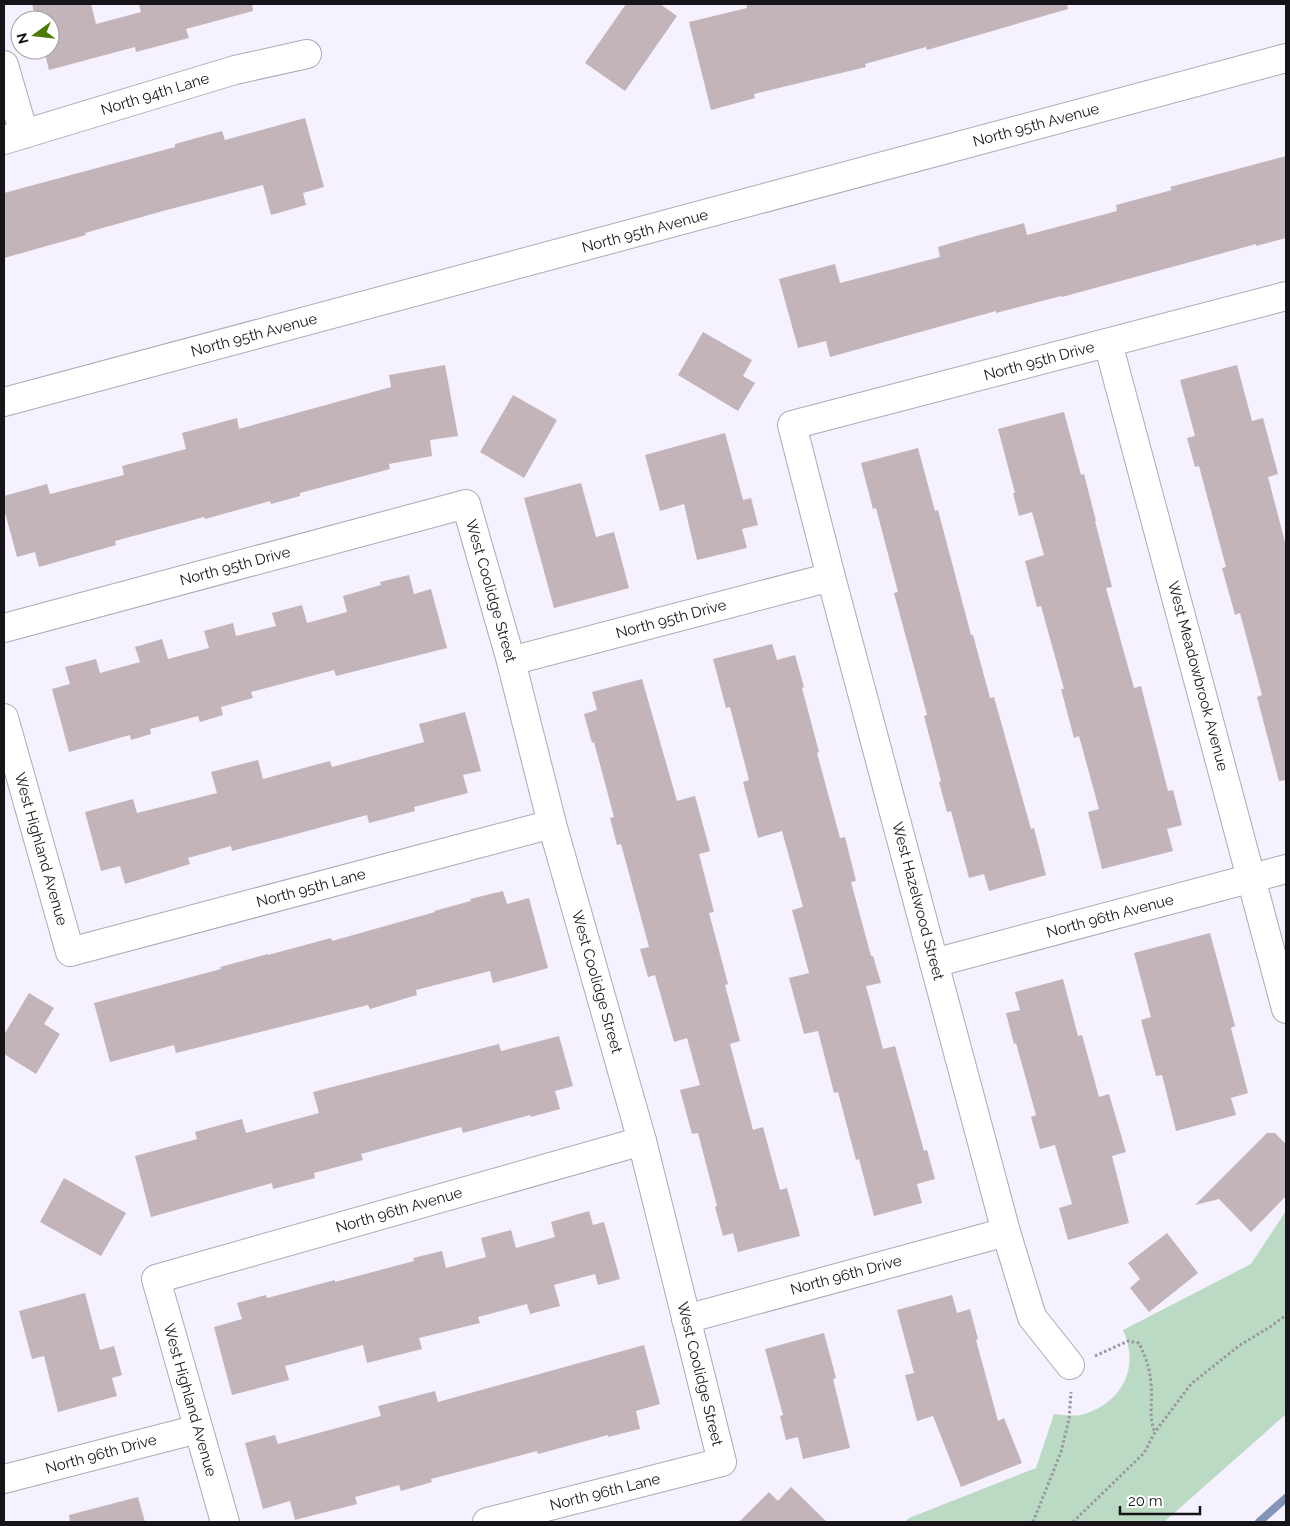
<svg xmlns="http://www.w3.org/2000/svg" width="1290" height="1526" font-family="Raleway,sans-serif">
<style>
.green{fill:#bbdac4}
.lines{fill:none;stroke-linecap:round;stroke-linejoin:round}
.stream{stroke:#8294b8;stroke-width:8}
.building{fill:#c3b4b9}
.minor-casing{stroke:#ada9b6;stroke-width:30}
.path{stroke:#9a97a1;stroke-width:3;stroke-dasharray:2.5 2.5;stroke-linecap:butt}
.minor{stroke:#fff;stroke-width:28}
.labels{text-anchor:middle;dominant-baseline:central;stroke-width:4;stroke-linejoin:round;paint-order:stroke}
.street-label{font-size:15px;fill:#161419;stroke:#fff}
</style>
<rect width="100%" height="100%" fill="#f5f1fe"/>
<path class="green" d="M 1286,1211 L 1286,1414 L 1164,1522 L 905,1522 L 909,1518 L 1036,1468 L 1054,1414 C 1064,1415 1075,1417 1085,1414 C 1123,1401 1140,1367 1123,1330 L 1251,1264 Z"/>
<g class="lines">
<path class="stream" d="M 1259,1522 L 1286,1498"/>
</g>
<g class="building">
<path d="M 32,4 L 91,4 L 96,24 L 141,12 L 139,4 L 252,4 L 253,11 L 186,29 L 189,38 L 136,52 L 135,47 L 49,70 L 44,50 L 50,50 L 50,20 L 36,20 Z"/>
<path d="M 626,4 L 660,4 L 677,16 L 625,91 L 585,63 Z"/>
<path d="M 746,4 L 1067,4 L 1068,9 L 927,50 L 926,47 L 865,64 L 866,67 L 754,94 L 755,98 L 711,110 L 689,22 L 747,8 Z"/>
<path d="M 305,118 L 324,187 L 303,193 L 306,205 L 271,215 L 263,185 L 163,211 L 85,233 L 86,235 L 4,258 L 4,193 L 175,147 L 175,144 L 222,131 L 225,140 Z"/>
<path d="M 1286,156 L 1286,238 L 1256,246 L 1256,244 L 1062,297 L 1061,296 L 996,313 L 996,311 L 830,357 L 826,341 L 798,348 L 779,279 L 835,264 L 840,283 L 940,257 L 938,247 L 976,236 L 1024,223 L 1027,235 L 1117,211 L 1116,205 L 1172,190 L 1170,187 Z"/>
<path d="M 703,332 L 752,360 L 743,376 L 755,383 L 738,411 L 678,375 Z"/>
<path d="M 445,365 L 458,436 L 430,440 L 432,456 L 389,464 L 390,469 L 300,493 L 300,496 L 271,504 L 270,501 L 205,519 L 204,517 L 115,541 L 116,545 L 39,567 L 35,552 L 17,557 L 4,509 L 4,496 L 47,484 L 50,494 L 124,475 L 122,466 L 186,449 L 182,433 L 237,418 L 239,429 L 391,387 L 389,375 Z"/>
<path d="M 1237,365 L 1252,421 L 1263,418 L 1278,474 L 1268,477 L 1286,546 L 1286,780 L 1279,781 L 1257,697 L 1262,695 L 1240,613 L 1235,615 L 1222,568 L 1226,567 L 1199,466 L 1195,467 L 1187,438 L 1195,436 L 1180,380 Z"/>
<path d="M 513,395 L 557,420 L 524,478 L 480,452 Z"/>
<path d="M 1064,412 L 1081,475 L 1084,474 L 1096,521 L 1095,521 L 1112,587 L 1106,588 L 1134,688 L 1141,686 L 1168,791 L 1173,790 L 1182,825 L 1167,829 L 1173,851 L 1102,869 L 1088,812 L 1099,809 L 1079,736 L 1074,738 L 1061,689 L 1064,689 L 1041,606 L 1037,607 L 1025,561 L 1044,555 L 1032,512 L 1019,516 L 1013,493 L 1015,493 L 998,429 Z"/>
<path d="M 725,433 L 743,500 L 751,498 L 758,525 L 742,529 L 747,548 L 697,560 L 684,504 L 660,511 L 645,455 Z"/>
<path d="M 918,448 L 935,511 L 938,510 L 971,635 L 973,635 L 990,698 L 994,697 L 1031,829 L 1034,828 L 1046,875 L 989,891 L 984,874 L 969,878 L 951,811 L 947,812 L 939,782 L 941,781 L 924,716 L 927,715 L 894,593 L 898,592 L 876,508 L 873,509 L 861,463 Z"/>
<path d="M 581,483 L 596,537 L 614,532 L 629,588 L 554,608 L 524,498 Z"/>
<path d="M 409,575 L 414,594 L 431,589 L 447,648 L 336,676 L 334,670 L 251,692 L 253,698 L 221,707 L 223,715 L 200,722 L 198,716 L 150,729 L 151,734 L 131,740 L 130,735 L 69,752 L 52,689 L 70,684 L 65,667 L 96,659 L 100,673 L 140,662 L 135,647 L 162,639 L 168,659 L 209,648 L 204,631 L 233,623 L 236,636 L 276,626 L 272,613 L 302,605 L 307,623 L 347,612 L 343,596 L 381,585 L 380,582 Z"/>
<path d="M 772,644 L 777,660 L 795,655 L 804,687 L 802,688 L 819,752 L 817,753 L 840,838 L 845,837 L 856,881 L 851,882 L 871,956 L 873,956 L 881,983 L 866,986 L 883,1049 L 895,1046 L 924,1151 L 927,1150 L 935,1179 L 917,1184 L 922,1203 L 874,1216 L 859,1159 L 856,1160 L 838,1092 L 834,1093 L 818,1031 L 804,1034 L 789,978 L 809,973 L 792,910 L 803,907 L 782,831 L 758,838 L 743,782 L 749,780 L 730,707 L 726,708 L 713,659 Z"/>
<path d="M 642,679 L 677,801 L 695,796 L 710,851 L 699,854 L 714,912 L 709,913 L 728,984 L 725,985 L 740,1041 L 730,1044 L 753,1130 L 763,1127 L 780,1190 L 787,1188 L 800,1236 L 738,1252 L 733,1233 L 723,1236 L 715,1207 L 717,1206 L 698,1133 L 692,1134 L 680,1090 L 700,1085 L 687,1038 L 674,1042 L 655,975 L 648,977 L 640,949 L 649,947 L 621,844 L 617,845 L 610,818 L 614,817 L 594,742 L 592,743 L 584,714 L 597,710 L 592,692 Z"/>
<path d="M 465,712 L 481,771 L 463,775 L 468,793 L 414,807 L 415,811 L 369,823 L 367,815 L 232,851 L 231,846 L 188,858 L 190,864 L 125,884 L 120,866 L 101,871 L 85,812 L 133,799 L 137,813 L 217,793 L 211,772 L 258,760 L 263,779 L 330,761 L 332,767 L 424,742 L 419,724 Z"/>
<path d="M 503,891 L 507,904 L 529,898 L 548,968 L 493,983 L 490,971 L 416,990 L 417,995 L 370,1009 L 368,1005 L 176,1053 L 174,1045 L 110,1062 L 94,1003 L 221,969 L 220,967 L 268,954 L 268,955 L 331,938 L 332,941 L 435,912 L 434,911 L 471,901 L 470,899 Z"/>
<path d="M 1210,933 L 1235,1026 L 1231,1028 L 1248,1093 L 1231,1098 L 1236,1115 L 1176,1131 L 1162,1075 L 1156,1076 L 1141,1020 L 1151,1017 L 1134,953 Z"/>
<path d="M 1063,979 L 1078,1036 L 1082,1035 L 1099,1097 L 1109,1094 L 1126,1152 L 1112,1156 L 1129,1223 L 1068,1240 L 1059,1208 L 1072,1204 L 1055,1145 L 1040,1149 L 1031,1117 L 1036,1115 L 1016,1043 L 1014,1044 L 1006,1013 L 1020,1010 L 1015,992 Z"/>
<path d="M 29,993 L 54,1008 L 44,1024 L 60,1034 L 36,1074 L 4,1054 L 4,1035 Z"/>
<path d="M 559,1036 L 573,1086 L 555,1091 L 560,1109 L 531,1117 L 530,1115 L 463,1133 L 461,1127 L 361,1154 L 363,1160 L 314,1173 L 315,1178 L 273,1189 L 272,1183 L 151,1217 L 135,1156 L 197,1139 L 195,1132 L 242,1119 L 246,1133 L 319,1113 L 313,1092 L 499,1044 L 501,1051 Z"/>
<path d="M 1267,1133 L 1275,1133 L 1286,1144 L 1286,1196 L 1251,1232 L 1219,1199 L 1195,1205 Z"/>
<path d="M 64,1178 L 126,1213 L 101,1256 L 40,1222 Z"/>
<path d="M 589,1211 L 593,1225 L 604,1222 L 620,1279 L 598,1285 L 595,1274 L 554,1285 L 560,1306 L 530,1314 L 527,1304 L 478,1317 L 480,1323 L 419,1338 L 422,1349 L 367,1363 L 363,1345 L 285,1366 L 289,1380 L 232,1395 L 214,1327 L 242,1319 L 237,1303 L 266,1295 L 267,1298 L 335,1280 L 335,1282 L 414,1261 L 413,1258 L 442,1251 L 446,1268 L 486,1257 L 481,1238 L 511,1230 L 516,1248 L 555,1237 L 551,1222 Z"/>
<path d="M 1167,1233 L 1198,1273 L 1149,1312 L 1130,1288 L 1140,1279 L 1128,1263 Z"/>
<path d="M 85,1293 L 100,1350 L 114,1346 L 122,1375 L 112,1378 L 117,1396 L 58,1412 L 44,1356 L 32,1359 L 19,1311 Z"/>
<path d="M 952,1295 L 957,1313 L 970,1309 L 978,1339 L 976,1340 L 998,1421 L 1004,1418 L 1022,1463 L 961,1487 L 933,1416 L 917,1421 L 905,1375 L 914,1373 L 897,1310 Z"/>
<path d="M 824,1333 L 836,1378 L 833,1379 L 850,1448 L 803,1459 L 798,1437 L 786,1440 L 780,1416 L 783,1415 L 765,1349 Z"/>
<path d="M 644,1345 L 660,1404 L 636,1411 L 640,1429 L 608,1437 L 608,1435 L 538,1454 L 537,1451 L 431,1479 L 432,1482 L 401,1491 L 399,1485 L 355,1497 L 357,1504 L 295,1520 L 290,1501 L 263,1509 L 245,1443 L 275,1435 L 278,1444 L 381,1416 L 378,1406 L 435,1391 L 438,1402 Z"/>
<path d="M 791,1487 L 827,1522 L 739,1522 L 769,1492 L 778,1501 Z"/>
<path d="M 138,1497 L 145,1522 L 70,1522 L 69,1515 Z"/>
</g>
<g class="lines">
<defs>
<g id="minor">
<path d="M 4,65 L 24,134"/>
<path d="M 4,140 L 235,70 L 307,54"/>
<path d="M 1108,343 L 1286,1009"/>
<path d="M 4,402 L 1286,58"/>
<path d="M 4,628 L 466,504 L 511,661 L 552,824 L 642,1141 L 722,1462 L 487,1522"/>
<path d="M 511,661 L 831,577"/>
<path d="M 4,718 L 70,952 L 552,824"/>
<path d="M 934,963 L 1286,869"/>
<path d="M 686,1319 L 1006,1232"/>
<path d="M 1070,1365 L 1032,1317 L 1006,1232 L 831,577 L 792,425 L 1286,296"/>
<path d="M 4,1479 L 198,1429"/>
<path d="M 225,1522 L 156,1279 L 642,1141"/>
</g>
</defs>
<use href="#minor" class="minor-casing"/>
<g class="path">
<path d="M 1095,1356 L 1128,1341 L 1139,1343 C 1146,1358 1150,1368 1151,1385 C 1153,1400 1148,1418 1155,1432"/>
<path d="M 1033,1522 L 1061,1452 L 1069,1419 L 1071,1392"/>
<path d="M 1073,1522 L 1144,1453 L 1155,1432 L 1191,1384 L 1240,1345 L 1270,1327 L 1286,1315"/>
</g>
<use href="#minor" class="minor"/>
</g>
<g class="labels">
<g class="street-label">
<text transform="translate(155 94) rotate(-17)">North 94th Lane</text>
<text transform="translate(1036 125) rotate(-15)">North 95th Avenue</text>
<text transform="translate(645 231) rotate(-15)">North 95th Avenue</text>
<text transform="translate(254 335) rotate(-15)">North 95th Avenue</text>
<text transform="translate(1039 361) rotate(-15)">North 95th Drive</text>
<text transform="translate(235 566) rotate(-15)">North 95th Drive</text>
<text transform="translate(491 591) rotate(74)">West Coolidge Street</text>
<text transform="translate(671 619) rotate(-15)">North 95th Drive</text>
<text transform="translate(1198 676) rotate(75)">West Meadowbrook Avenue</text>
<text transform="translate(41 849) rotate(74)">West Highland Avenue</text>
<text transform="translate(311 888) rotate(-15)">North 95th Lane</text>
<text transform="translate(918 901) rotate(75)">West Hazelwood Street</text>
<text transform="translate(1110 916) rotate(-15)">North 96th Avenue</text>
<text transform="translate(597 982) rotate(74)">West Coolidge Street</text>
<text transform="translate(399 1210) rotate(-16)">North 96th Avenue</text>
<text transform="translate(846 1275) rotate(-15)">North 96th Drive</text>
<text transform="translate(700 1374) rotate(76)">West Coolidge Street</text>
<text transform="translate(190 1400) rotate(74)">West Highland Avenue</text>
<text transform="translate(101 1454) rotate(-15)">North 96th Drive</text>
<text transform="translate(605 1492) rotate(-14)">North 96th Lane</text>
</g>
</g>
<rect width="1290" height="1526" fill="none" stroke="#161419" stroke-width="10"/>
<g transform="translate(35 35) rotate(255)"><circle r="24" fill="#ffffff" stroke="#a2a1a3"/>
<path d="M0-4L9 19L0 12L-9 19Z" fill="#4b7b05"/>
<text y="-8" font-size="14" font-weight="bold" text-anchor="middle" fill="#161419">N</text>
</g>
<path d="M1120 1506v8h80v-8" fill="none" stroke="#161419" stroke-width="2.5"/>
<text x="1128" y="1506" font-size="15" fill="#161419" stroke="#ffffff" stroke-width="4" paint-order="stroke">20 m</text>
</svg>
